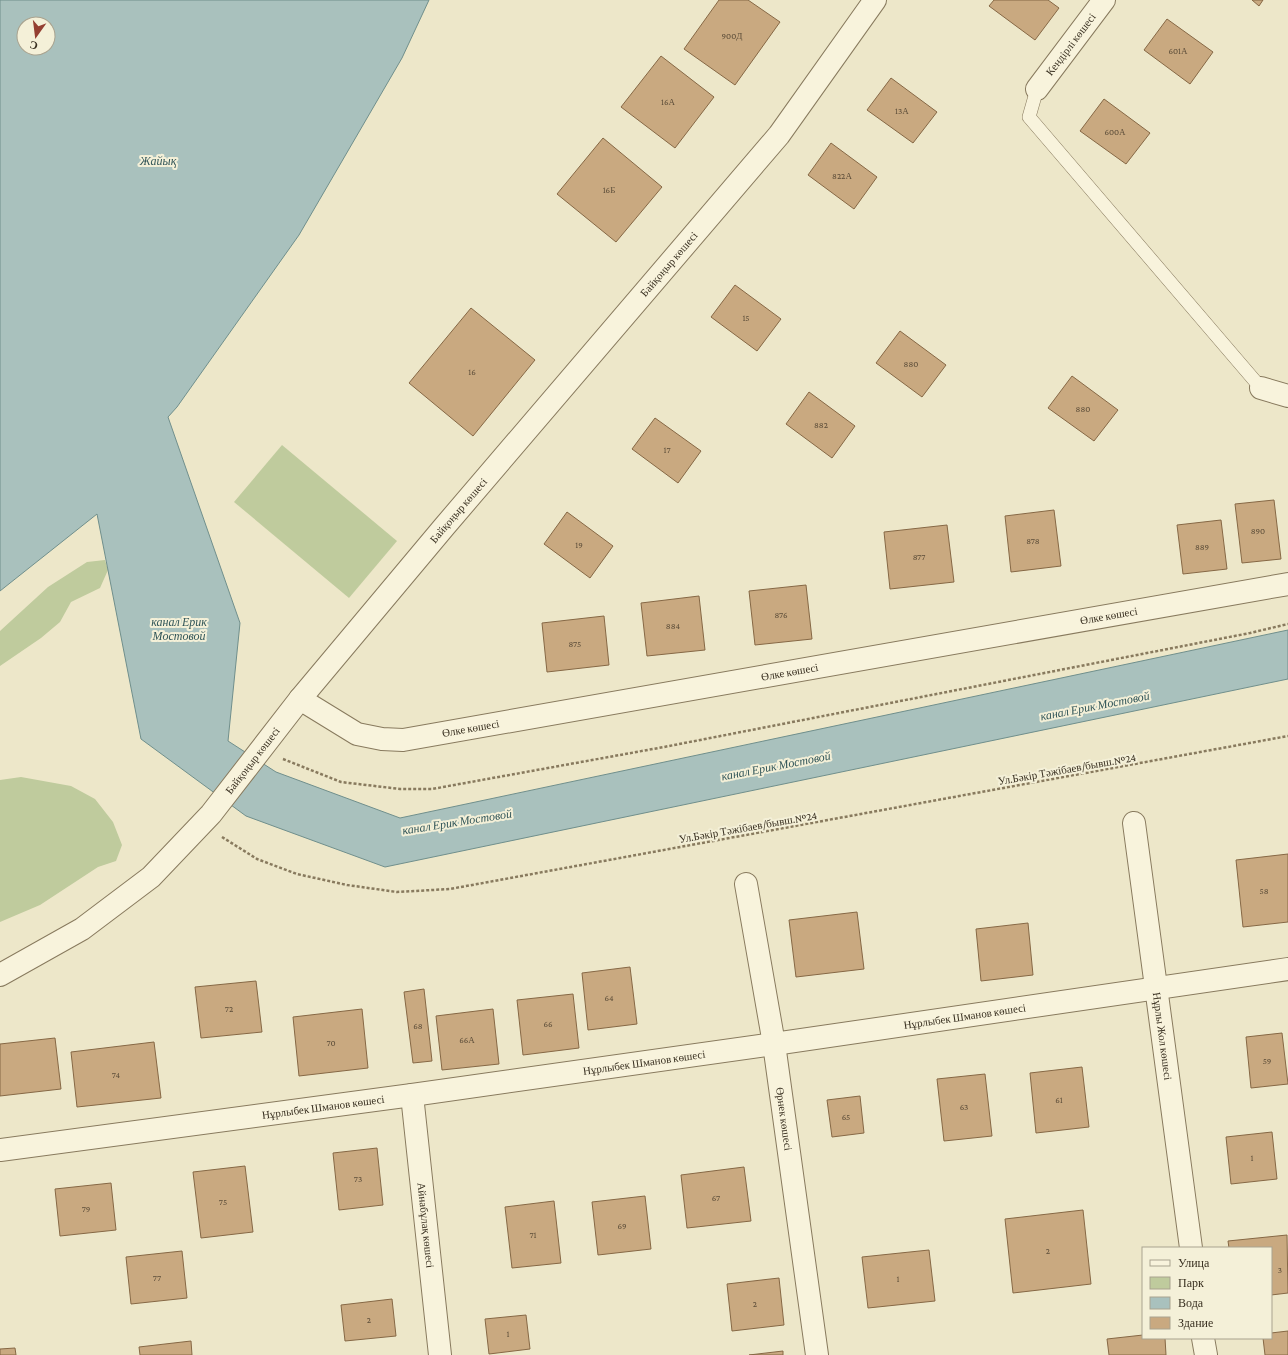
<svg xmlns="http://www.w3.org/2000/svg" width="1288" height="1355" font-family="'Crimson Pro',serif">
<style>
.green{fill:#bfcb9d}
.water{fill:#a9c1bd;stroke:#708f8c;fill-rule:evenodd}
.building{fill:#c9a980;stroke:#866845}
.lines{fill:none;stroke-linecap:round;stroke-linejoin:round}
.lane-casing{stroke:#887a5e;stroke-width:14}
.street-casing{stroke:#887a5e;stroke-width:24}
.path{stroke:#887a5e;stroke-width:2.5;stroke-dasharray:3 2;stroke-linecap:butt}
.lane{stroke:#f8f3dc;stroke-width:13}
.street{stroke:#f8f3dc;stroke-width:22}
.labels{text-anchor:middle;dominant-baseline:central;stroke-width:4;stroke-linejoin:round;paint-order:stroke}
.number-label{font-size:9px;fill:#5d4e39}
.street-label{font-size:11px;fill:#393021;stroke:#f4f0d8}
.water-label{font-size:12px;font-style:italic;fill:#315558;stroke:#f4f0d8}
</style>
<rect width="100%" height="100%" fill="#ede7c9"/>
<g class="green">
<path d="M 282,445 L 397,541 L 349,598 L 234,502 Z"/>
<path d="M 105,560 L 108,570 L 100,588 L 71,602 L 60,622 L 41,638 L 0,666 L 0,631 L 48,587 L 87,562 Z"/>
<path d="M 21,777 L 71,786 L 95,799 L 113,822 L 122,845 L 116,861 L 98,867 L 40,905 L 0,922 L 0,780 Z"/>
</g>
<path class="water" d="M 0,0 L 429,0 L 402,58 L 299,235 L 177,407 L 168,417 L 240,623 L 228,741 L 276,772 L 400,818 L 1288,630 L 1288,679 L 385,867 L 246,816 L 141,739 L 97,514 L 0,591 ZM 24,24 L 48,24 L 48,48 L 24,48 Z"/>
<g class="building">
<path d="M 719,0 L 748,0 L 780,22 L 735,85 L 684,49 Z"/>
<path d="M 994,0 L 1048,0 L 1059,8 L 1035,40 L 989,6 Z"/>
<path d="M 1252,0 L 1263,0 L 1259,6 Z"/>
<path d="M 1167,19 L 1213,52 L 1190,84 L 1144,50 Z"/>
<path d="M 661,56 L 714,97 L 675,148 L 621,107 Z"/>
<path d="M 891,78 L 937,112 L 913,143 L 867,110 Z"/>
<path d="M 1104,99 L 1150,133 L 1126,164 L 1080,131 Z"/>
<path d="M 603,138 L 662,187 L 616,242 L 557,194 Z"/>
<path d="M 831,143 L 877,177 L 854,209 L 808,175 Z"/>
<path d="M 735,285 L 781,319 L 757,351 L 711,317 Z"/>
<path d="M 471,308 L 535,360 L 473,436 L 409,383 Z"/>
<path d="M 900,331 L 946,365 L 922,397 L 876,363 Z"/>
<path d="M 1072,376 L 1118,410 L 1094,441 L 1048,408 Z"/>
<path d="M 809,392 L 855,426 L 832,458 L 786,424 Z"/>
<path d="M 655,418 L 701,451 L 678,483 L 632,449 Z"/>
<path d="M 1274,500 L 1281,559 L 1242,563 L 1235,504 Z"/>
<path d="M 1054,510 L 1061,566 L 1011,572 L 1005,516 Z"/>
<path d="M 567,512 L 613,546 L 590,578 L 544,544 Z"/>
<path d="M 1221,520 L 1227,569 L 1183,574 L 1177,525 Z"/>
<path d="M 947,525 L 954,582 L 890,589 L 884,532 Z"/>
<path d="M 806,585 L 812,639 L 755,645 L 749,591 Z"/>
<path d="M 699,596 L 705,650 L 647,656 L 641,603 Z"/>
<path d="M 604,616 L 609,665 L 547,672 L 542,623 Z"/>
<path d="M 1288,854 L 1288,922 L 1243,927 L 1236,860 Z"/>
<path d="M 857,912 L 864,969 L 796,977 L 789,920 Z"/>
<path d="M 1028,923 L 1033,975 L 981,981 L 976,929 Z"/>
<path d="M 630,967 L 637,1024 L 588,1030 L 582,973 Z"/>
<path d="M 256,981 L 262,1032 L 201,1038 L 195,987 Z"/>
<path d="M 424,989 L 432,1061 L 413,1063 L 404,992 Z"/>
<path d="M 573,994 L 579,1048 L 523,1055 L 517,1000 Z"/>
<path d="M 362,1009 L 368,1068 L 299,1076 L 293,1017 Z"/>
<path d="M 493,1009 L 499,1064 L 442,1070 L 436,1016 Z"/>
<path d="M 1282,1033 L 1288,1084 L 1251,1088 L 1246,1037 Z"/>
<path d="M 55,1038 L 61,1089 L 0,1096 L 0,1044 Z"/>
<path d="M 154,1042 L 161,1098 L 77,1107 L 71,1052 Z"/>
<path d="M 1082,1067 L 1089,1127 L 1036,1133 L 1030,1073 Z"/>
<path d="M 985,1074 L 992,1136 L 944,1141 L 937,1079 Z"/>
<path d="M 860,1096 L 864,1133 L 832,1137 L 827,1100 Z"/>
<path d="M 1272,1132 L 1277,1179 L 1231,1184 L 1226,1137 Z"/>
<path d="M 377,1148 L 383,1205 L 339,1210 L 333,1153 Z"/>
<path d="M 245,1166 L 253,1232 L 201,1238 L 193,1172 Z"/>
<path d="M 744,1167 L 751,1221 L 687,1228 L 681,1175 Z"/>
<path d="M 111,1183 L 116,1230 L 60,1236 L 55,1189 Z"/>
<path d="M 645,1196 L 651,1249 L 598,1255 L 592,1202 Z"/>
<path d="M 554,1201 L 561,1263 L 512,1268 L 505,1207 Z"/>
<path d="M 1083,1210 L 1091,1284 L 1013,1293 L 1005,1219 Z"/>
<path d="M 1287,1235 L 1288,1293 L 1271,1295 L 1271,1248 L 1229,1248 L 1228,1241 Z"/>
<path d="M 929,1250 L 935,1301 L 868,1308 L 862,1257 Z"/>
<path d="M 182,1251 L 187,1298 L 131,1304 L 126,1257 Z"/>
<path d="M 779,1278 L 784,1325 L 732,1331 L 727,1284 Z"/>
<path d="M 392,1299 L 396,1336 L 345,1341 L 341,1305 Z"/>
<path d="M 526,1315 L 530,1349 L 489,1354 L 485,1319 Z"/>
<path d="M 1288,1331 L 1288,1355 L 1265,1355 L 1263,1338 L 1271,1338 L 1271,1333 Z"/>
<path d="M 1143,1335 L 1143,1338 L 1165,1338 L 1166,1355 L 1109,1355 L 1107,1339 Z"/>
<path d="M 191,1341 L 192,1355 L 140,1355 L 139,1347 Z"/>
<path d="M 15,1348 L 16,1355 L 0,1355 L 0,1349 Z"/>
<path d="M 783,1351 L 783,1355 L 749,1355 Z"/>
</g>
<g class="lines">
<defs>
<path id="lane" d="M 1037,89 L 1029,117 L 1261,388"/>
<g id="street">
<path id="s1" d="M 1037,89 L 1104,0"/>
<path d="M 1261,388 L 1288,396"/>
<path id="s2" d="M 300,699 L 357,734 L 382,739 L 403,740 L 1288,584"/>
<path id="s3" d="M 1134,823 L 1191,1248"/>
<path id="s4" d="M 746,884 L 774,1044 L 817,1355"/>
<path id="s5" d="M 0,975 L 82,929 L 151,877 L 211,814 L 300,699 L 444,527 L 779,135 L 875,0"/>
<path id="s6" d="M 412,1095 L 440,1355"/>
<path id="s7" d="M 0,1150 L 412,1095 L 774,1044 L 1288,969"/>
<path d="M 1203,1338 L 1206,1355"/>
</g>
</defs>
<use href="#lane" class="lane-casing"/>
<use href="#street" class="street-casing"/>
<g class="path">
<path d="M 283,759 L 341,782 L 400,789 L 432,789 L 664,747 L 1250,633 L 1288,624"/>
<path d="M 222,837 L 257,859 L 297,874 L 347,885 L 397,892 L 450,889 L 1288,736"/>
</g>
<use href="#lane" class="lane"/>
<use href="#street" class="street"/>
</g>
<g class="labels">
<g class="number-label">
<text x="732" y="36">900Д</text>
<text x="1178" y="51">601А</text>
<text x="668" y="102">16А</text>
<text x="902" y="111">13А</text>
<text x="1115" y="132">600А</text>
<text x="842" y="176">822А</text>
<text x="609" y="190">16Б</text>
<text x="746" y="318">15</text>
<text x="911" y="364">880</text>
<text x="472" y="372">16</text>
<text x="1083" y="409">880</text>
<text x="821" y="425">882</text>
<text x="667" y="450">17</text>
<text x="1258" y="531">890</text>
<text x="1033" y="541">878</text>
<text x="579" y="545">19</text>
<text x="1202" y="547">889</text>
<text x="919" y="557">877</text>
<text x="781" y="615">876</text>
<text x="673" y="626">884</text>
<text x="575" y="644">875</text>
<text x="1264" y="891">58</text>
<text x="609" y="998">64</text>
<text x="229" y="1009">72</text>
<text x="548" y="1024">66</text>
<text x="418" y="1026">68</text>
<text x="467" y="1040">66А</text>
<text x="331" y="1043">70</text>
<text x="1267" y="1061">59</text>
<text x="116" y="1075">74</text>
<text x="1059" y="1100">61</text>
<text x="964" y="1107">63</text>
<text x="846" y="1117">65</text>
<text x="1252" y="1158">1</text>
<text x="358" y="1179">73</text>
<text x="716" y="1198">67</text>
<text x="223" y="1202">75</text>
<text x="86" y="1209">79</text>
<text x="622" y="1226">69</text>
<text x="533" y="1235">71</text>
<text x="1048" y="1251">2</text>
<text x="1280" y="1270">3</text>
<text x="157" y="1278">77</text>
<text x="898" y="1279">1</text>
<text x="755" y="1304">2</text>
<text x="369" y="1320">2</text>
<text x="508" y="1334">1</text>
</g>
<g class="street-label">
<text stroke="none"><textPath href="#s1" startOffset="56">Кендірлі көшесі</textPath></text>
<text stroke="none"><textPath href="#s5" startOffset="983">Байқоңыр көшесi</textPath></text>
<text stroke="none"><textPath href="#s5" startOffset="659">Байқоңыр көшесi</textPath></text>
<text stroke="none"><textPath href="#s2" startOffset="830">Өлке көшесі</textPath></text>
<text stroke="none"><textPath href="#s2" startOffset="506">Өлке көшесі</textPath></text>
<text stroke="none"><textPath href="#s2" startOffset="182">Өлке көшесі</textPath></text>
<text stroke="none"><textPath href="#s5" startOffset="335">Байқоңыр көшесi</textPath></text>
<text transform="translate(1067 769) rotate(-10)">Ул.Бәкір Тәжібаев/бывш.№24</text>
<text transform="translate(748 827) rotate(-10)">Ул.Бәкір Тәжібаев/бывш.№24</text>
<text stroke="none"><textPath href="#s7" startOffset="974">Нұрлыбек Шманов көшесі</textPath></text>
<text stroke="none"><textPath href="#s3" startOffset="215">Нұрлы Жол көшесі</textPath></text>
<text stroke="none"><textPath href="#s7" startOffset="650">Нұрлыбек Шманов көшесі</textPath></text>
<text stroke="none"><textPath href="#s7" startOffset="326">Нұрлыбек Шманов көшесі</textPath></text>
<text stroke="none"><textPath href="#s4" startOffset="238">Өрнек көшесі</textPath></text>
<text stroke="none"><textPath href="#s6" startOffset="131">Айнабұлақ көшесі</textPath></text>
</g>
<g class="water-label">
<text x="158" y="161">Жайық</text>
<text x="179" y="622">канал Ерик<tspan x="179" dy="14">Мостовой</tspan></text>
<text transform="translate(1095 706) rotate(-11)">канал Ерик Мостовой</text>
<text transform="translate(776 766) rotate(-11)">канал Ерик Мостовой</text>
<text transform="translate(457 822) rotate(-9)">канал Ерик Мостовой</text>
</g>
</g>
<rect x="1142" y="1247" width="130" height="92" fill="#f4f0d8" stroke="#a9a38f"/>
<rect x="1150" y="1260" width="20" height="6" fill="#f8f3dc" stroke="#a9a38f"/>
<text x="1178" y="1267" font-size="12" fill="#393021">Улица</text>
<rect x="1150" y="1277" width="20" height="12" fill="#bfcb9d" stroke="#a9a38f"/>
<text x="1178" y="1287" font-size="12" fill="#393021">Парк</text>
<rect x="1150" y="1297" width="20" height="12" fill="#a9c1bd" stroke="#a9a38f"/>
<text x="1178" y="1307" font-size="12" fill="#393021">Вода</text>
<rect x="1150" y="1317" width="20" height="12" fill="#c9a980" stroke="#a9a38f"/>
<text x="1178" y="1327" font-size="12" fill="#393021">Здание</text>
<g transform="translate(36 36) rotate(194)"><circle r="19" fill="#f4f0d8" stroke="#a9a38f"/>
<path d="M0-3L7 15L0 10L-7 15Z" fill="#943f31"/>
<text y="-6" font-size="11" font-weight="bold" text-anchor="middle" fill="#393021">С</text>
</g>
</svg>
